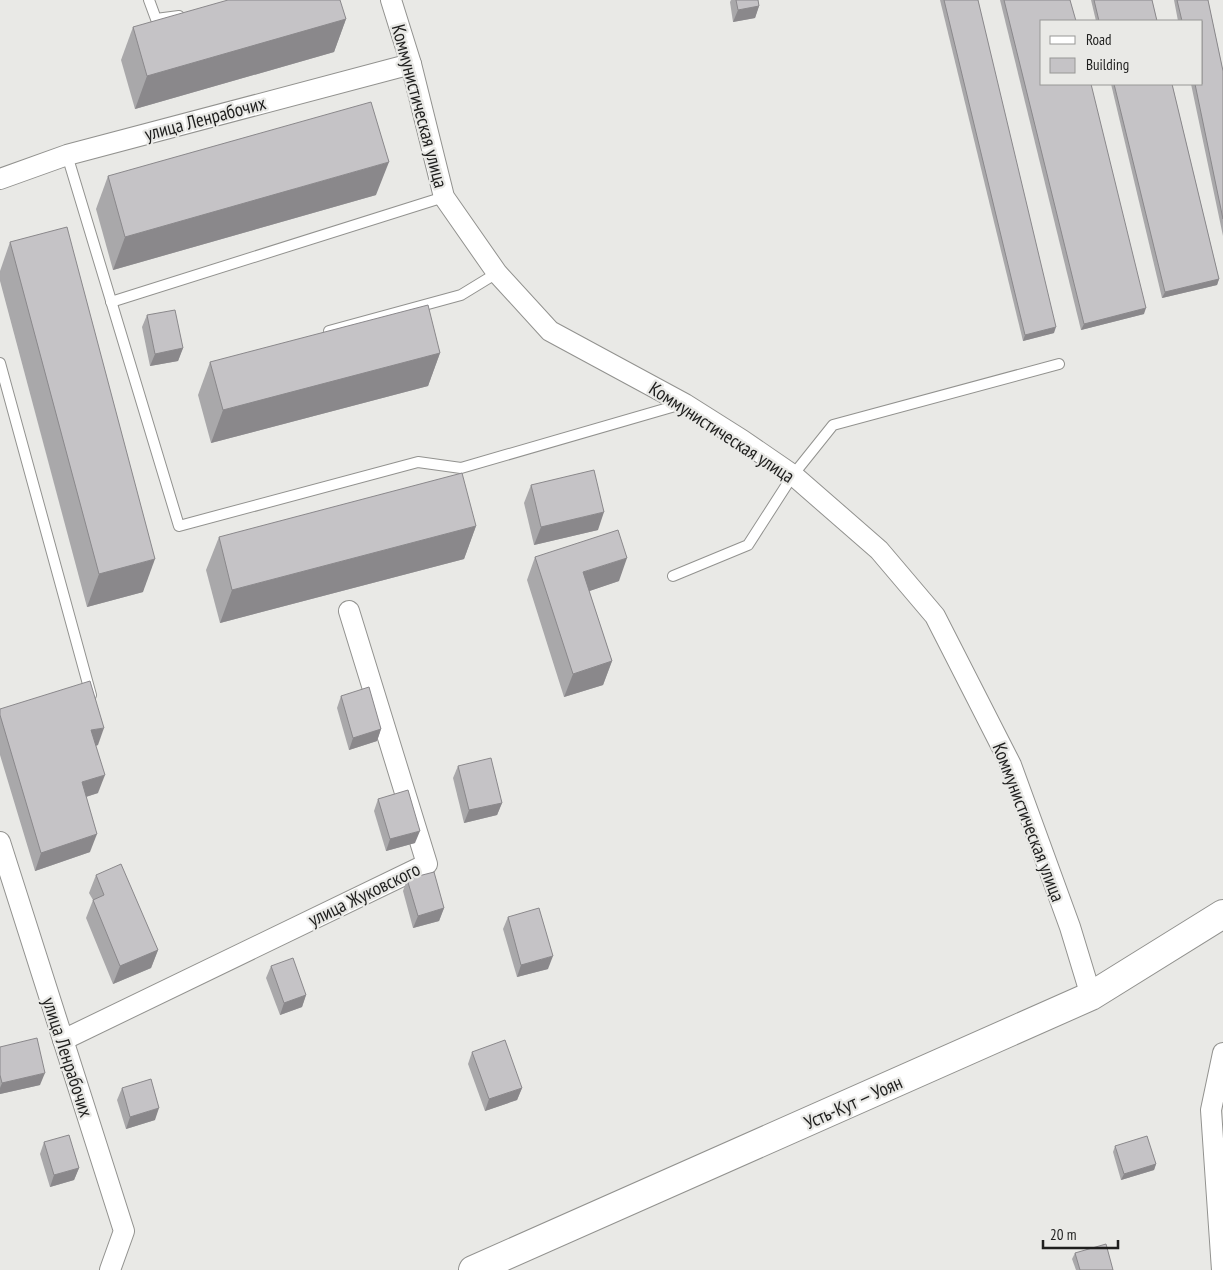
<svg xmlns="http://www.w3.org/2000/svg" width="1223" height="1270" font-family="'PT Sans Narrow',sans-serif">
<style>
.lines{fill:none;stroke-linecap:round;stroke-linejoin:round}
.service-casing{stroke:#92928f;stroke-width:12}
.minor-casing{stroke:#92928f;stroke-width:22}
.secondary-casing{stroke:#92928f;stroke-width:30}
.service{stroke:#fff;stroke-width:10}
.minor{stroke:#fff;stroke-width:20}
.secondary{stroke:#fff;stroke-width:28}
.wall{fill:#a9a8aa}
.shaded-wall{fill:#8a888b}
.building{fill:#c5c3c6;stroke:#8a888b}
.labels{text-anchor:middle;dominant-baseline:central;stroke-width:4.5;stroke-linejoin:round;paint-order:stroke}
.street-label{font-size:19px;fill:#1f1f1e;stroke:#e9e9e6}
</style>
<rect width="100%" height="100%" fill="#e9e9e6"/>
<g class="lines">
<defs>
<g id="service">
<path d="M 149,0 L 156,19 L 179,16"/>
<path d="M 67,155 L 179,526 L 418,462 L 461,468 L 682,404"/>
<path d="M 111,302 L 444,197"/>
<path d="M 329,331 L 461,295 L 497,273"/>
<path d="M 0,363 L 91,695"/>
<path d="M 673,576 L 748,545 L 793,475 L 833,425 L 1059,364"/>
</g>
<g id="minor">
<path d="M 391,0 L 411,64 L 444,197 L 497,273 L 550,331 L 685,404 L 742,440 L 793,475 L 879,550 L 935,616 L 1011,765 L 1070,927 L 1091,996"/>
<path d="M 0,179 L 67,155 L 411,64"/>
<path d="M 0,842 L 124,1231 L 110,1270"/>
<path d="M 63,1040 L 427,864 L 349,611"/>
<path d="M 1222,1270 L 1211,1110 L 1223,1053"/>
</g>
<path id="secondary" d="M 473,1270 L 1091,996 L 1223,914"/>
</defs>
<use href="#service" class="service-casing"/>
<use href="#minor" class="minor-casing"/>
<use href="#secondary" class="secondary-casing"/>
<use href="#service" class="service"/>
<use href="#minor" class="minor"/>
<use href="#secondary" class="secondary"/>
</g>
<g class="wall">
<path d="M 731,0 L 758,0 L 759,6 L 755,18 L 733,22 L 730,2 Z"/>
<path d="M 940,0 L 978,0 L 1054,333 L 1023,341 Z"/>
<path d="M 1000,0 L 1070,0 L 1144,314 L 1081,330 Z"/>
<path d="M 1091,0 L 1152,0 L 1157,21 L 1096,21 Z"/>
<path d="M 1174,0 L 1208,0 L 1223,71 L 1223,236 L 1191,84 L 1202,84 L 1202,21 L 1178,21 Z"/>
<path d="M 346,19 L 334,52 L 135,109 L 121,60 L 133,27 Z"/>
<path d="M 1111,84 L 1172,84 L 1219,279 L 1217,285 L 1162,298 Z"/>
<path d="M 108,176 L 376,195 L 113,270 L 96,209 Z"/>
<path d="M 10,242 L 143,592 L 87,607 L 0,281 L 0,271 Z"/>
<path d="M 147,315 L 183,348 L 178,361 L 150,366 L 142,327 Z"/>
<path d="M 440,353 L 428,386 L 211,443 L 198,395 L 210,362 Z"/>
<path d="M 531,485 L 598,530 L 534,545 L 524,503 Z"/>
<path d="M 476,526 L 464,559 L 220,623 L 206,570 L 219,537 Z"/>
<path d="M 535,557 L 619,581 L 589,591 L 612,661 L 603,685 L 564,697 L 527,580 Z"/>
<path d="M 341,696 L 381,729 L 377,741 L 349,750 L 337,708 Z"/>
<path d="M 0,709 L 98,745 L 96,746 L 98,793 L 86,797 L 90,852 L 35,871 L 0,755 Z"/>
<path d="M 458,766 L 502,803 L 497,815 L 464,823 L 453,778 Z"/>
<path d="M 378,799 L 415,843 L 386,851 L 374,811 Z"/>
<path d="M 96,875 L 158,950 L 151,968 L 113,984 L 86,918 L 93,900 L 89,893 Z"/>
<path d="M 407,879 L 444,908 L 439,921 L 413,928 L 403,891 Z"/>
<path d="M 508,917 L 548,969 L 517,977 L 503,929 Z"/>
<path d="M 271,966 L 306,995 L 302,1007 L 280,1015 L 266,978 Z"/>
<path d="M 0,1047 L 40,1085 L 0,1094 Z"/>
<path d="M 472,1052 L 522,1088 L 517,1100 L 485,1111 L 468,1064 Z"/>
<path d="M 122,1088 L 155,1120 L 126,1129 L 117,1100 Z"/>
<path d="M 44,1142 L 79,1168 L 74,1180 L 50,1187 L 40,1154 Z"/>
<path d="M 1115,1146 L 1156,1164 L 1154,1170 L 1121,1180 L 1113,1152 Z"/>
<path d="M 1075,1253 L 1113,1270 L 1076,1270 L 1072,1259 Z"/>
</g>
<g class="shaded-wall">
<path d="M 759,6 L 755,18 L 733,22 L 738,10 Z"/>
<path d="M 346,19 L 334,52 L 135,109 L 147,76 Z"/>
<path d="M 389,162 L 376,195 L 113,270 L 125,237 Z"/>
<path d="M 1219,279 L 1217,285 L 1162,298 L 1165,292 Z"/>
<path d="M 1146,308 L 1144,314 L 1081,330 L 1084,324 Z"/>
<path d="M 1056,327 L 1054,333 L 1023,341 L 1025,335 Z"/>
<path d="M 183,348 L 178,361 L 150,366 L 155,354 Z"/>
<path d="M 440,353 L 428,386 L 211,443 L 223,410 Z"/>
<path d="M 604,512 L 598,530 L 534,545 L 541,527 Z"/>
<path d="M 476,526 L 464,559 L 220,623 L 232,590 Z"/>
<path d="M 627,558 L 619,581 L 575,596 L 583,572 Z"/>
<path d="M 155,559 L 143,592 L 87,607 L 99,574 Z"/>
<path d="M 612,661 L 603,685 L 564,697 L 573,674 Z"/>
<path d="M 104,728 L 98,745 L 84,748 L 91,730 Z"/>
<path d="M 381,729 L 377,741 L 349,750 L 353,738 Z"/>
<path d="M 105,775 L 98,793 L 76,800 L 82,782 Z"/>
<path d="M 502,803 L 497,815 L 464,823 L 469,810 Z"/>
<path d="M 420,831 L 415,843 L 386,851 L 390,839 Z"/>
<path d="M 97,834 L 90,852 L 35,871 L 41,853 Z"/>
<path d="M 444,908 L 439,921 L 413,928 L 418,916 Z"/>
<path d="M 158,950 L 151,968 L 113,984 L 120,966 Z"/>
<path d="M 553,956 L 548,969 L 517,977 L 521,965 Z"/>
<path d="M 306,995 L 302,1007 L 280,1015 L 284,1003 Z"/>
<path d="M 45,1073 L 40,1085 L 0,1094 L 0,1088 L 2,1083 Z"/>
<path d="M 522,1088 L 517,1100 L 485,1111 L 489,1099 Z"/>
<path d="M 159,1108 L 155,1120 L 126,1129 L 130,1117 Z"/>
<path d="M 1156,1164 L 1154,1170 L 1121,1180 L 1124,1174 Z"/>
<path d="M 79,1168 L 74,1180 L 50,1187 L 54,1175 Z"/>
</g>
<g class="building">
<path d="M 228,0 L 340,0 L 346,19 L 147,76 L 133,27 Z"/>
<path d="M 736,0 L 758,0 L 759,6 L 738,10 Z"/>
<path d="M 944,0 L 978,0 L 1056,327 L 1025,335 Z"/>
<path d="M 1004,0 L 1070,0 L 1076,21 L 1042,21 L 1042,84 L 1091,84 L 1146,308 L 1084,324 Z"/>
<path d="M 1094,0 L 1152,0 L 1157,21 L 1099,21 Z"/>
<path d="M 1177,0 L 1208,0 L 1223,71 L 1223,219 L 1195,84 L 1202,84 L 1202,21 L 1182,21 Z"/>
<path d="M 1114,84 L 1172,84 L 1219,279 L 1165,292 Z"/>
<path d="M 371,102 L 389,162 L 125,237 L 108,176 Z"/>
<path d="M 67,227 L 155,559 L 99,574 L 10,242 Z"/>
<path d="M 428,305 L 440,353 L 223,410 L 210,362 Z"/>
<path d="M 175,310 L 183,348 L 155,354 L 147,315 Z"/>
<path d="M 594,470 L 604,512 L 541,527 L 531,485 Z"/>
<path d="M 462,473 L 476,526 L 232,590 L 219,537 Z"/>
<path d="M 618,530 L 627,558 L 583,572 L 612,661 L 573,674 L 535,557 Z"/>
<path d="M 90,681 L 104,728 L 91,730 L 105,775 L 82,782 L 97,834 L 41,853 L 0,715 L 0,709 Z"/>
<path d="M 369,687 L 381,729 L 353,738 L 341,696 Z"/>
<path d="M 491,758 L 502,803 L 469,810 L 458,766 Z"/>
<path d="M 408,790 L 420,831 L 390,839 L 378,799 Z"/>
<path d="M 121,864 L 158,950 L 120,966 L 93,900 L 104,895 L 96,875 Z"/>
<path d="M 434,872 L 444,908 L 418,916 L 407,879 Z"/>
<path d="M 539,908 L 553,956 L 521,965 L 508,917 Z"/>
<path d="M 293,958 L 306,995 L 284,1003 L 271,966 Z"/>
<path d="M 37,1038 L 45,1073 L 2,1083 L 0,1075 L 0,1047 Z"/>
<path d="M 505,1040 L 522,1088 L 489,1099 L 472,1052 Z"/>
<path d="M 151,1079 L 159,1108 L 130,1117 L 122,1088 Z"/>
<path d="M 69,1135 L 79,1168 L 54,1175 L 44,1142 Z"/>
<path d="M 1147,1136 L 1156,1164 L 1124,1174 L 1115,1146 Z"/>
<path d="M 1106,1244 L 1113,1270 L 1080,1270 L 1075,1253 Z"/>
</g>
<g class="labels">
<g class="street-label">
<text transform="translate(420 106) rotate(75)">Коммунистическая улица</text>
<text transform="translate(205 118) rotate(-15)">улица Ленрабочих</text>
<text transform="translate(722 432) rotate(33)">Коммунистическая улица</text>
<text transform="translate(1029 822) rotate(69)">Коммунистическая улица</text>
<text transform="translate(364 894) rotate(-26)">улица Жуковского</text>
<text transform="translate(68 1057) rotate(72)">улица Ленрабочих</text>
<text transform="translate(853 1102) rotate(-24)">Усть-Кут — Уоян</text>
</g>
</g>
<rect x="1040" y="20" width="162" height="65" fill="#e9e9e6" stroke="#989896"/>
<rect x="1050" y="36" width="25" height="8" fill="#ffffff" stroke="#989896"/>
<text x="1086" y="45" font-size="15" fill="#1f1f1e">Road</text>
<rect x="1050" y="58" width="25" height="15" fill="#c5c3c6" stroke="#989896"/>
<text x="1086" y="70" font-size="15" fill="#1f1f1e">Building</text>
<path d="M1043 1240v8h75v-8" fill="none" stroke="#1f1f1e" stroke-width="2.5"/>
<text x="1050" y="1240" font-size="15" fill="#1f1f1e" stroke="#e9e9e6" stroke-width="4" paint-order="stroke">20 m</text>
</svg>
